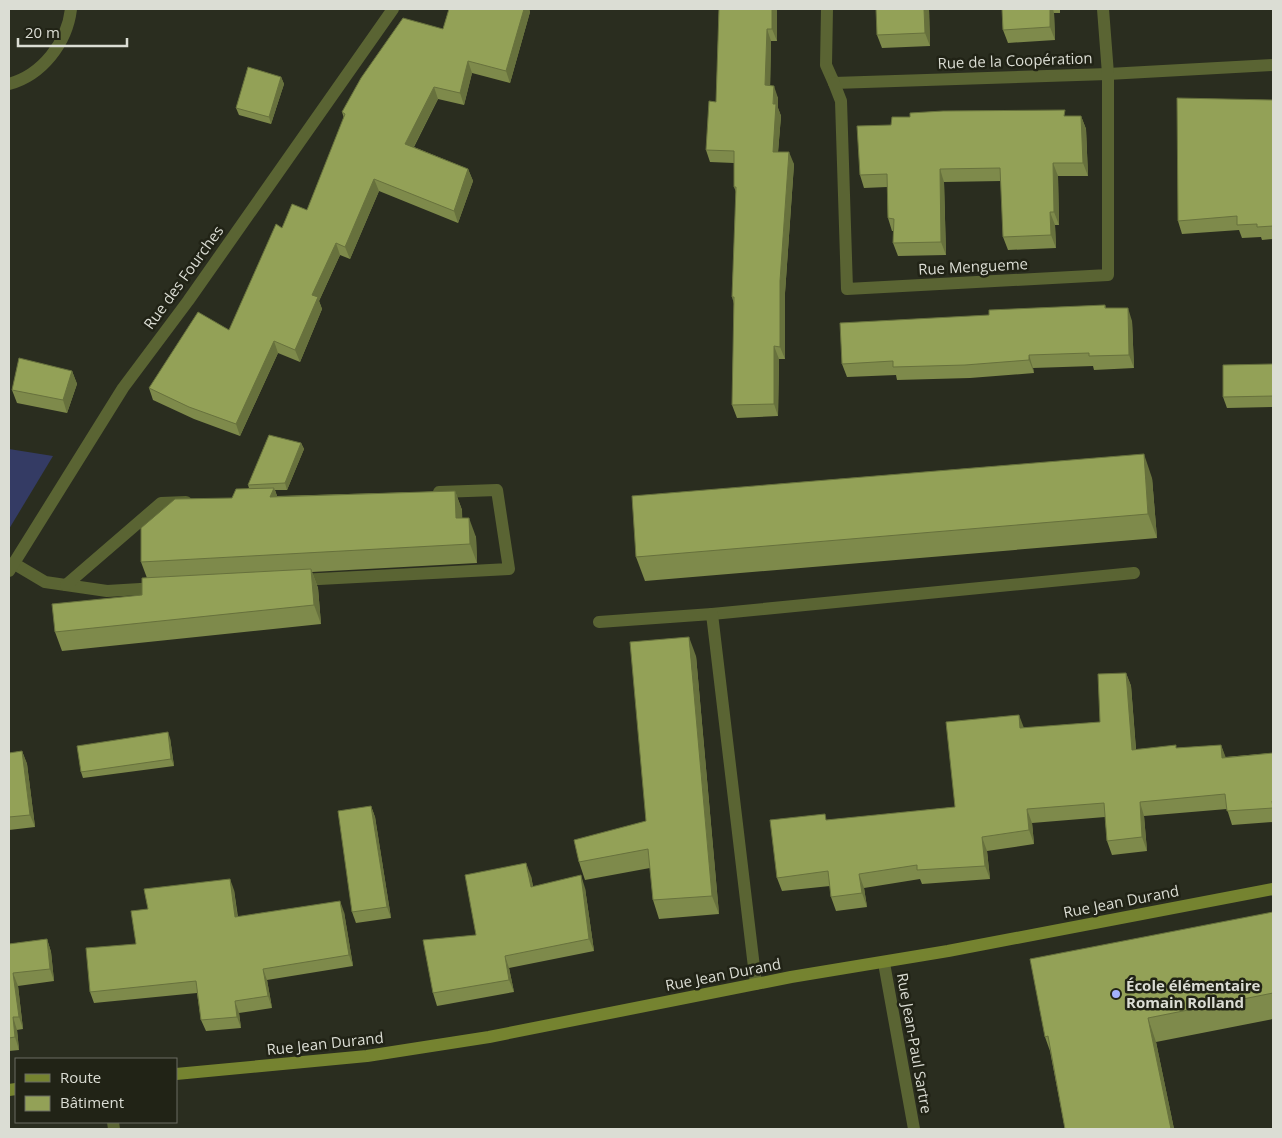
<svg xmlns="http://www.w3.org/2000/svg" width="1282" height="1138" font-family="'Open Sans',sans-serif">
<style>
.green{fill:#343b64}
.lines{fill:none;stroke-linecap:round;stroke-linejoin:round}
.lane{stroke:#5a6433;stroke-width:12}
.street{stroke:#5a6433;stroke-width:12}
.secondary{stroke:#758330;stroke-width:12}
.wall{fill:#7e8a4b}
.shaded-wall{fill:#67713d}
.building{fill:#93a157;stroke:#67713d}
.poi-dot{fill:#a3b2fd;stroke:#212316;stroke-width:2}
.labels{text-anchor:middle;dominant-baseline:central;stroke-width:5;stroke-linejoin:round;paint-order:stroke}
.street-label{font-size:15px;fill:#dbddd4;stroke:#212316}
.poi-label{font-size:15px;font-weight:bold;fill:#dbddd4;stroke:#212316;text-anchor:start}
</style>
<rect width="100%" height="100%" fill="#2a2d1f"/>
<path class="green" d="M 9,449 L 53,456 L 9,529 Z"/>
<g class="lines">
<g class="lane">
<path d="M 9,84 C 42,75 67,43 71,9"/>
<path d="M 13,563 L 45,582 L 107,591 L 157,588"/>
<path d="M 300,580 L 509,569 L 497,490 L 439,492"/>
<path d="M 66,585 L 161,503 L 186,502"/>
<path d="M 712,614 L 1134,573"/>
<path d="M 599,622 L 712,614 L 756,984"/>
</g>
<g class="street">
<path d="M 827,9 L 826,65 L 834,83 L 1108,74 L 1273,65"/>
<path d="M 834,83 L 841,101 L 847,289 L 1108,275 L 1108,74 L 1103,9"/>
<path d="M 9,571 L 123,388 L 188,301 L 393,9"/>
<path d="M 884,963 L 914,1129"/>
<path d="M 113,1122 L 114,1129"/>
</g>
<g class="secondary">
<path d="M 176,1074 L 367,1056 L 489,1037 L 791,977 L 948,951 L 1273,889"/>
<path d="M 9,1090 L 16,1089"/>
</g>
</g>
<g class="wall">
<path d="M 449,9 L 529,9 L 530,12 L 510,83 L 472,73 L 464,105 L 438,99 L 414,147 L 468,169 L 473,181 L 458,223 L 379,191 L 350,259 L 340,255 L 319,301 L 322,309 L 300,362 L 278,353 L 240,436 L 194,419 L 153,400 L 149,388 L 229,330 L 282,228 L 307,210 L 344,118 L 342,112 L 443,29 Z"/>
<path d="M 719,9 L 777,9 L 777,41 L 771,41 L 770,85 L 778,98 L 778,108 L 781,116 L 778,152 L 794,164 L 785,293 L 785,359 L 779,359 L 778,416 L 737,418 L 732,405 L 734,304 L 732,297 L 736,192 L 734,187 L 734,163 L 710,162 L 706,150 L 716,102 Z"/>
<path d="M 929,9 L 930,46 L 882,48 L 877,35 Z"/>
<path d="M 1002,9 L 1060,9 L 1060,13 L 1054,13 L 1055,40 L 1008,43 L 1003,30 Z"/>
<path d="M 281,77 L 284,84 L 271,124 L 239,115 L 236,108 Z"/>
<path d="M 1273,100 L 1273,239 L 1262,240 L 1261,237 L 1242,238 L 1239,230 L 1182,234 L 1178,221 Z"/>
<path d="M 1067,116 L 1081,116 L 1086,129 L 1088,176 L 1058,176 L 1059,225 L 1055,225 L 1056,248 L 1008,250 L 1003,237 L 1001,181 L 944,182 L 946,255 L 898,256 L 893,243 L 893,231 L 892,231 L 888,218 L 887,187 L 864,188 L 860,175 L 891,125 Z"/>
<path d="M 1105,305 L 1106,308 L 1132,321 L 1134,368 L 1094,370 L 1093,366 L 1033,368 L 1034,373 L 970,378 L 897,380 L 896,375 L 847,377 L 842,364 L 989,315 Z"/>
<path d="M 1273,364 L 1273,407 L 1227,408 L 1223,397 Z"/>
<path d="M 72,371 L 77,384 L 67,413 L 17,403 L 12,390 Z"/>
<path d="M 301,443 L 304,449 L 287,490 L 275,490 L 277,496 L 455,491 L 462,510 L 462,518 L 476,537 L 477,563 L 312,572 L 318,588 L 321,624 L 62,651 L 55,632 L 142,595 L 147,578 L 141,562 L 232,498 L 249,488 L 248,485 Z"/>
<path d="M 1152,478 L 1157,538 L 645,581 L 636,557 Z"/>
<path d="M 696,656 L 719,914 L 659,919 L 653,900 L 650,868 L 585,880 L 579,862 L 646,821 Z"/>
<path d="M 1126,673 L 1131,686 L 1136,749 L 1177,748 L 1221,745 L 1225,757 L 1273,753 L 1273,822 L 1232,825 L 1227,809 L 1144,816 L 1147,851 L 1112,855 L 1107,841 L 1105,817 L 1032,823 L 1034,844 L 987,851 L 990,879 L 922,884 L 920,879 L 864,888 L 867,907 L 836,911 L 831,897 L 830,886 L 782,891 L 777,878 L 827,820 L 955,807 L 1024,728 L 1100,722 Z"/>
<path d="M 170,738 L 174,766 L 83,778 L 81,772 Z"/>
<path d="M 22,751 L 27,764 L 35,827 L 9,830 L 9,753 Z"/>
<path d="M 371,806 L 375,817 L 391,918 L 356,923 L 352,912 Z"/>
<path d="M 531,876 L 533,886 L 585,888 L 594,951 L 509,968 L 514,992 L 437,1006 L 433,993 L 476,935 Z"/>
<path d="M 234,890 L 238,917 L 344,912 L 353,966 L 267,980 L 272,1008 L 239,1013 L 241,1028 L 206,1031 L 201,1020 L 197,993 L 94,1003 L 90,992 L 136,944 L 148,909 Z"/>
<path d="M 1273,912 L 1273,1019 L 1156,1042 L 1174,1129 L 1065,1129 L 1050,1051 L 1045,1037 Z"/>
<path d="M 47,939 L 51,952 L 54,981 L 18,986 L 23,1029 L 17,1030 L 19,1050 L 9,1051 L 9,944 Z"/>
</g>
<g class="shaded-wall">
<path d="M 524,9 L 529,9 L 530,12 L 510,83 L 506,71 Z"/>
<path d="M 772,9 L 777,9 L 777,41 L 772,29 Z"/>
<path d="M 924,9 L 929,9 L 930,46 L 925,33 Z"/>
<path d="M 1050,9 L 1053,9 L 1054,13 L 1055,40 L 1050,27 Z"/>
<path d="M 767,29 L 771,41 L 770,97 L 765,85 Z"/>
<path d="M 468,61 L 472,73 L 464,105 L 460,93 Z"/>
<path d="M 281,77 L 284,84 L 271,124 L 269,117 Z"/>
<path d="M 774,86 L 778,98 L 778,108 L 781,116 L 777,164 L 773,152 Z"/>
<path d="M 434,87 L 438,99 L 409,156 L 405,144 Z"/>
<path d="M 1081,116 L 1086,129 L 1088,176 L 1083,163 Z"/>
<path d="M 789,152 L 794,164 L 785,293 L 785,359 L 780,347 L 780,281 Z"/>
<path d="M 1053,163 L 1058,176 L 1059,225 L 1054,212 Z"/>
<path d="M 468,169 L 473,181 L 458,223 L 454,211 Z"/>
<path d="M 940,169 L 944,182 L 946,255 L 941,242 Z"/>
<path d="M 374,179 L 379,191 L 350,259 L 345,247 Z"/>
<path d="M 1050,212 L 1055,225 L 1056,248 L 1051,235 Z"/>
<path d="M 336,243 L 340,255 L 319,301 L 322,309 L 300,362 L 295,350 L 312,295 Z"/>
<path d="M 1128,308 L 1132,321 L 1134,368 L 1129,355 Z"/>
<path d="M 274,341 L 278,353 L 240,436 L 236,424 Z"/>
<path d="M 774,346 L 779,359 L 778,416 L 774,404 Z"/>
<path d="M 1029,355 L 1033,368 L 1034,373 L 1029,360 Z"/>
<path d="M 72,371 L 77,384 L 67,413 L 63,400 Z"/>
<path d="M 301,443 L 304,449 L 287,490 L 285,483 Z"/>
<path d="M 1144,454 L 1152,478 L 1157,538 L 1148,514 Z"/>
<path d="M 274,488 L 281,506 L 270,497 Z"/>
<path d="M 455,491 L 462,510 L 463,537 L 456,518 Z"/>
<path d="M 469,518 L 476,537 L 477,563 L 470,544 Z"/>
<path d="M 311,569 L 318,588 L 321,624 L 314,605 Z"/>
<path d="M 689,637 L 696,656 L 719,914 L 712,896 Z"/>
<path d="M 1126,673 L 1131,686 L 1137,764 L 1132,750 Z"/>
<path d="M 1019,715 L 1024,728 L 1020,728 Z"/>
<path d="M 168,732 L 170,738 L 174,766 L 171,759 Z"/>
<path d="M 1221,745 L 1226,758 L 1222,758 Z"/>
<path d="M 22,751 L 27,764 L 35,827 L 30,815 Z"/>
<path d="M 1140,802 L 1144,816 L 1147,851 L 1142,837 Z"/>
<path d="M 371,806 L 375,817 L 391,918 L 387,907 Z"/>
<path d="M 1027,809 L 1032,823 L 1034,844 L 1029,830 Z"/>
<path d="M 982,837 L 987,851 L 990,879 L 985,866 Z"/>
<path d="M 526,863 L 531,876 L 535,899 L 531,887 Z"/>
<path d="M 859,874 L 864,888 L 867,907 L 862,893 Z"/>
<path d="M 581,875 L 585,888 L 594,951 L 589,939 Z"/>
<path d="M 230,879 L 234,890 L 239,929 L 235,917 Z"/>
<path d="M 340,901 L 344,912 L 353,966 L 349,955 Z"/>
<path d="M 47,939 L 51,952 L 54,981 L 50,969 Z"/>
<path d="M 505,956 L 509,968 L 514,992 L 509,980 Z"/>
<path d="M 263,969 L 267,980 L 272,1008 L 268,996 Z"/>
<path d="M 13,973 L 18,986 L 23,1029 L 19,1017 Z"/>
<path d="M 235,1001 L 239,1013 L 241,1028 L 237,1017 Z"/>
<path d="M 13,1017 L 17,1030 L 19,1050 L 15,1037 Z"/>
<path d="M 1148,1018 L 1156,1042 L 1174,1129 L 1171,1129 Z"/>
</g>
<g class="building">
<path d="M 449,9 L 524,9 L 506,71 L 468,61 L 460,93 L 434,87 L 405,144 L 468,169 L 454,211 L 374,179 L 345,247 L 336,243 L 312,295 L 318,297 L 295,350 L 274,341 L 236,424 L 189,407 L 149,388 L 198,312 L 229,330 L 276,224 L 282,228 L 292,204 L 307,210 L 345,114 L 342,112 L 361,78 L 403,18 L 443,29 Z"/>
<path d="M 719,9 L 772,9 L 772,29 L 767,29 L 765,85 L 774,86 L 773,104 L 776,104 L 773,152 L 789,152 L 780,281 L 780,347 L 774,346 L 774,404 L 732,405 L 734,297 L 732,297 L 736,187 L 734,187 L 734,151 L 706,150 L 709,101 L 716,102 Z"/>
<path d="M 876,9 L 924,9 L 925,33 L 877,35 Z"/>
<path d="M 1002,9 L 1050,9 L 1050,27 L 1003,30 Z"/>
<path d="M 248,67 L 281,77 L 269,117 L 236,108 Z"/>
<path d="M 1177,98 L 1273,100 L 1273,226 L 1257,227 L 1257,224 L 1237,225 L 1237,216 L 1178,221 Z"/>
<path d="M 1065,110 L 1064,116 L 1081,116 L 1083,163 L 1053,163 L 1054,212 L 1050,212 L 1051,235 L 1003,237 L 1000,168 L 940,169 L 941,242 L 893,243 L 894,219 L 888,218 L 887,174 L 860,175 L 857,126 L 891,125 L 892,117 L 910,117 L 910,113 L 943,111 Z"/>
<path d="M 1105,305 L 1105,308 L 1128,308 L 1129,355 L 1089,356 L 1089,353 L 1029,355 L 1029,360 L 965,365 L 893,367 L 893,361 L 842,364 L 840,323 L 989,315 L 989,310 Z"/>
<path d="M 19,358 L 72,371 L 63,400 L 12,390 Z"/>
<path d="M 1273,364 L 1273,396 L 1223,397 L 1223,365 Z"/>
<path d="M 269,435 L 301,443 L 285,483 L 248,485 Z"/>
<path d="M 1144,454 L 1148,514 L 636,557 L 632,496 Z"/>
<path d="M 274,488 L 270,497 L 455,491 L 456,518 L 469,518 L 470,544 L 141,562 L 141,528 L 175,499 L 232,498 L 236,489 Z"/>
<path d="M 311,569 L 314,605 L 55,632 L 52,604 L 142,595 L 142,578 Z"/>
<path d="M 689,637 L 712,896 L 653,900 L 648,849 L 579,862 L 574,840 L 646,821 L 630,642 Z"/>
<path d="M 1126,673 L 1132,750 L 1176,745 L 1176,748 L 1221,745 L 1222,758 L 1273,753 L 1273,801 L 1272,801 L 1273,808 L 1227,811 L 1225,794 L 1140,802 L 1142,837 L 1107,841 L 1104,803 L 1027,809 L 1029,830 L 982,837 L 985,866 L 917,870 L 917,865 L 859,874 L 862,893 L 831,897 L 828,871 L 777,878 L 770,820 L 825,814 L 826,820 L 955,807 L 946,722 L 1019,715 L 1020,728 L 1100,722 L 1098,674 Z"/>
<path d="M 168,732 L 171,759 L 81,772 L 77,746 Z"/>
<path d="M 22,751 L 30,815 L 9,817 L 9,753 Z"/>
<path d="M 371,806 L 387,907 L 352,912 L 338,811 Z"/>
<path d="M 526,863 L 531,887 L 581,875 L 589,939 L 505,956 L 509,980 L 433,993 L 423,940 L 476,935 L 465,875 Z"/>
<path d="M 230,879 L 235,917 L 340,901 L 349,955 L 263,969 L 268,996 L 235,1001 L 237,1017 L 201,1020 L 196,981 L 90,992 L 86,948 L 136,944 L 131,911 L 148,909 L 144,889 Z"/>
<path d="M 1273,912 L 1273,993 L 1148,1018 L 1171,1129 L 1065,1129 L 1048,1036 L 1045,1037 L 1030,959 Z"/>
<path d="M 47,939 L 50,969 L 13,973 L 19,1017 L 13,1017 L 15,1037 L 9,1038 L 9,944 Z"/>
</g>
<circle class="poi-dot" cx="1116" cy="994" r="5"/>
<g class="labels">
<g class="street-label">
<text transform="translate(1015 60) rotate(-2)">Rue de la Coopération</text>
<text transform="translate(973 266) rotate(-3)">Rue Mengueme</text>
<text transform="translate(183 277) rotate(-54)">Rue des Fourches</text>
<text transform="translate(1121 901) rotate(-11)">Rue Jean Durand</text>
<text transform="translate(723 974) rotate(-11)">Rue Jean Durand</text>
<text transform="translate(325 1043) rotate(-6)">Rue Jean Durand</text>
<text transform="translate(915 1043) rotate(80)">Rue Jean-Paul Sartre</text>
</g>
<g class="poi-label">
<text x="1126" y="985">École élémentaire<tspan x="1126" dy="17">Romain Rolland</tspan></text>
</g>
</g>
<rect width="1282" height="1138" fill="none" stroke="#dbddd4" stroke-width="20"/>
<rect x="15" y="1058" width="162" height="65" fill="#212316" stroke="#6b6d62"/>
<rect x="25" y="1074" width="25" height="8" fill="#758330" stroke="#6b6d62"/>
<text x="60" y="1083" font-size="15" fill="#dbddd4">Route</text>
<rect x="25" y="1096" width="25" height="15" fill="#93a157" stroke="#6b6d62"/>
<text x="60" y="1108" font-size="15" fill="#dbddd4">Bâtiment</text>
<path d="M18 38v8h109v-8" fill="none" stroke="#dbddd4" stroke-width="2.5"/>
<text x="25" y="38" font-size="15" fill="#dbddd4" stroke="#212316" stroke-width="4" paint-order="stroke">20 m</text>
</svg>
